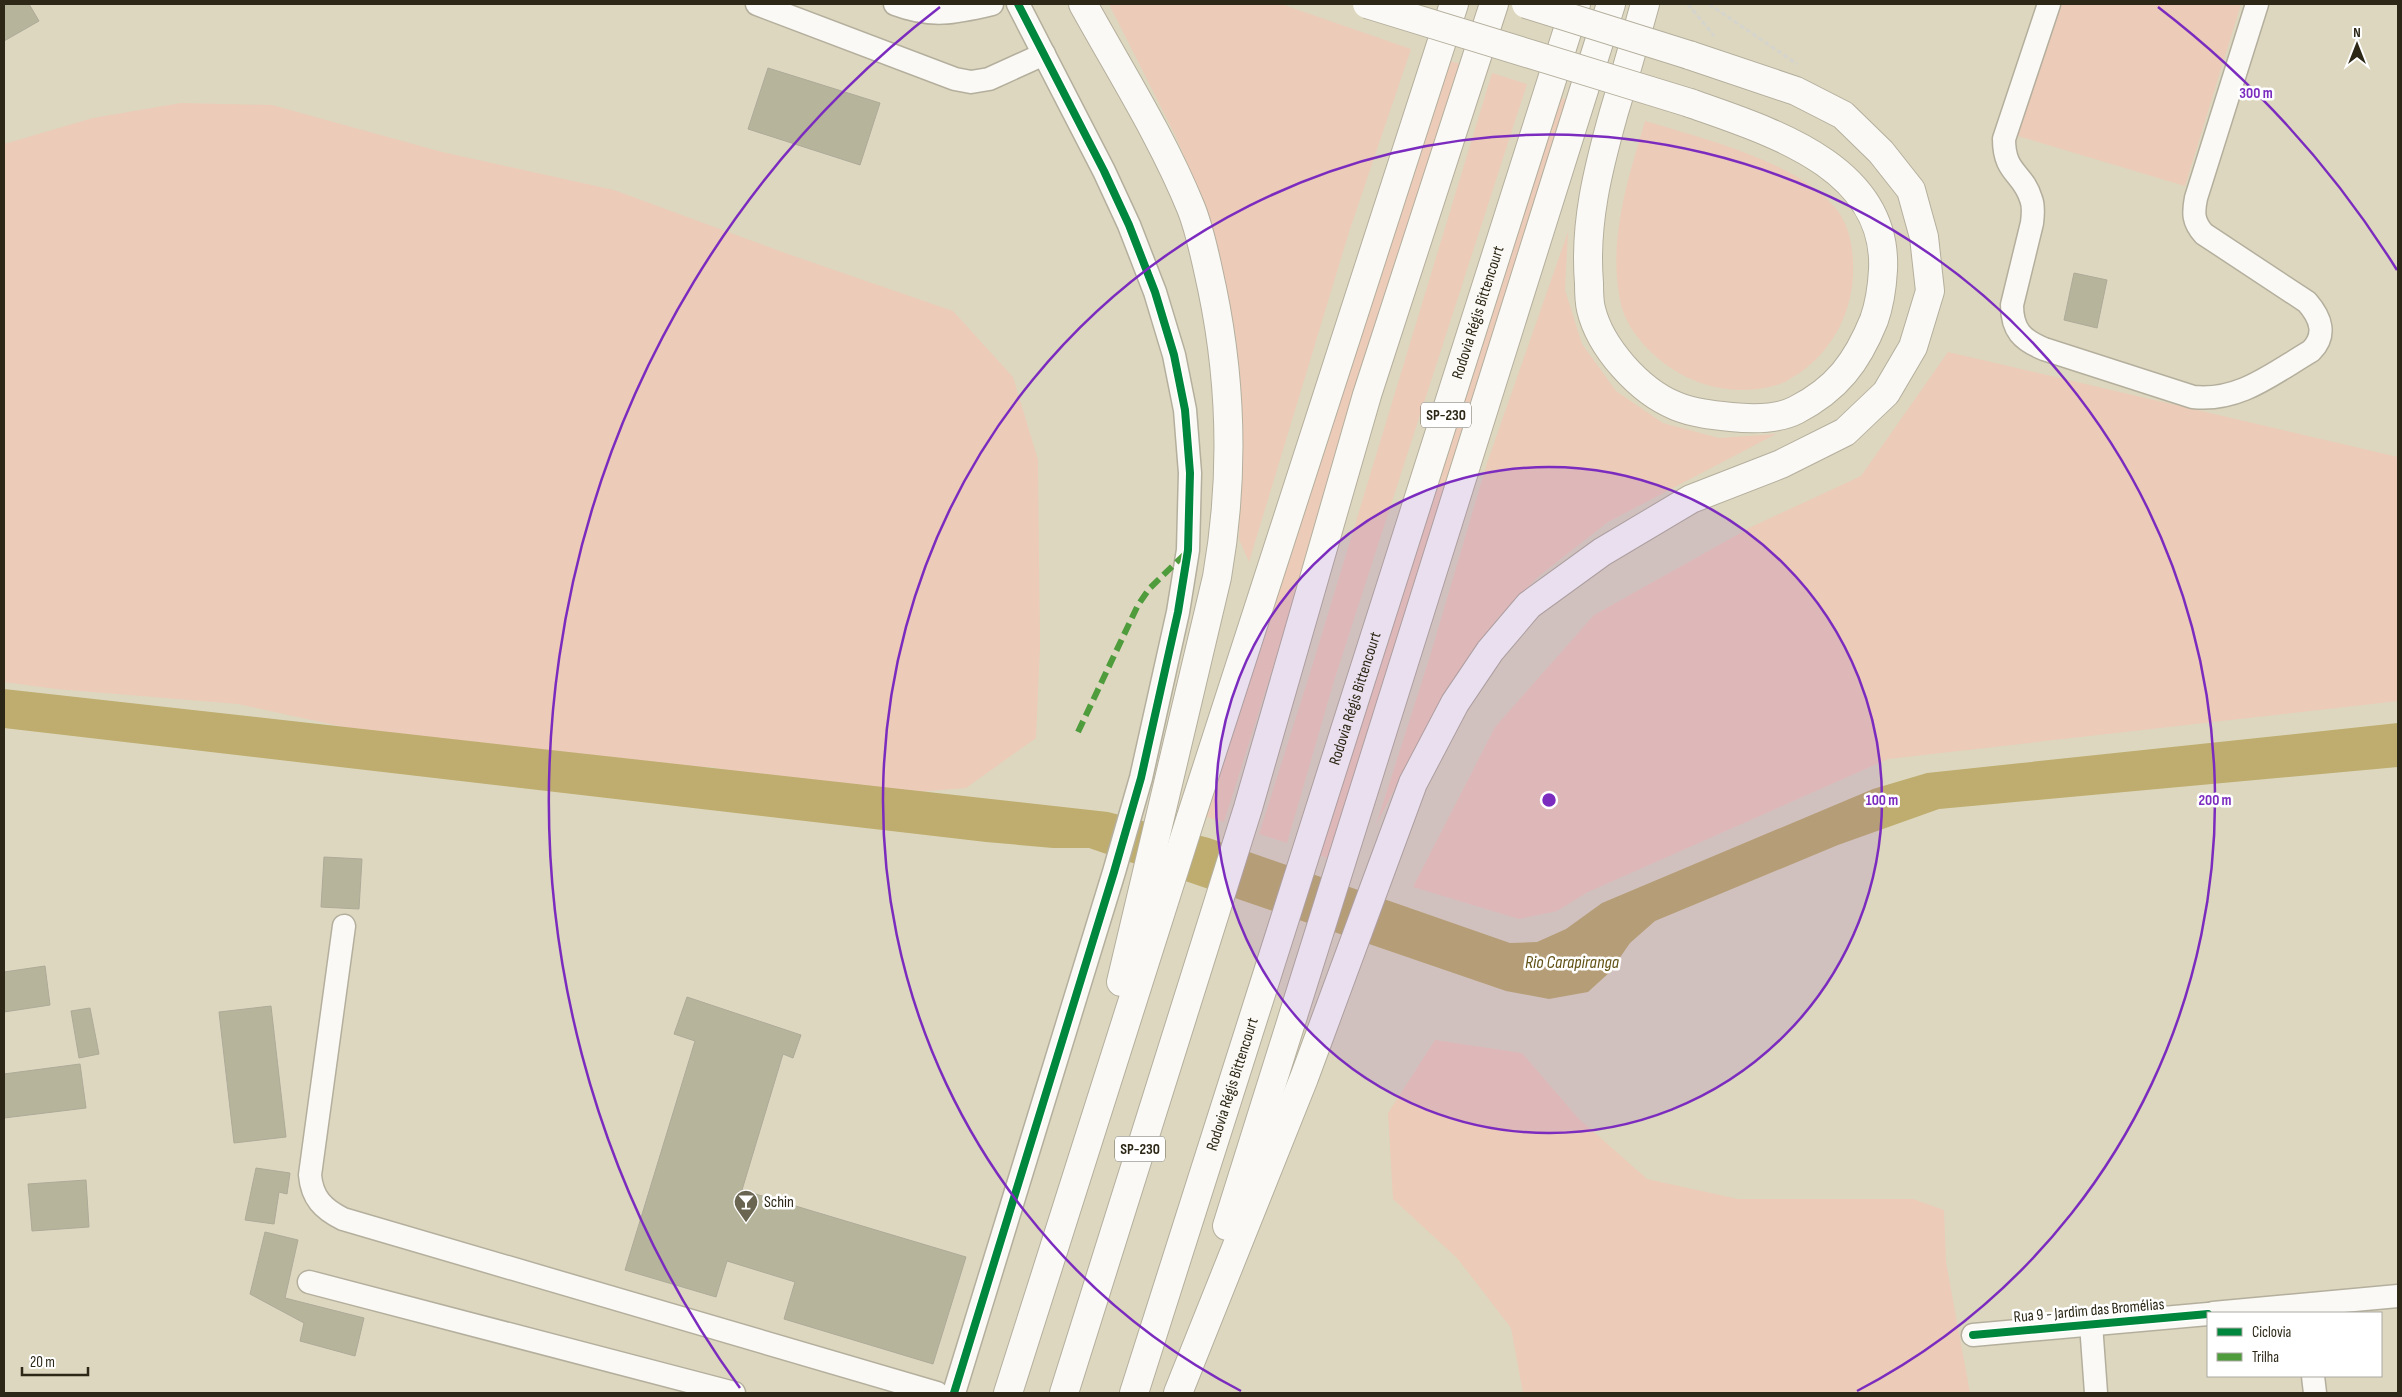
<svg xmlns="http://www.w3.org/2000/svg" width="2402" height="1397" font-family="'Sofia Sans Condensed',sans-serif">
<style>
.green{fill:#eccbb9}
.water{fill:#bead6e}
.building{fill:#b6b59b;stroke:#adaa98}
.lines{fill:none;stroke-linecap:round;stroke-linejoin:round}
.minor-casing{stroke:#b4af9d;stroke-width:25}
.major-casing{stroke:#b4af9d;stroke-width:30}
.highway-casing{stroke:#b4af9d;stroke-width:30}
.path{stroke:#d5d4cd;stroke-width:3;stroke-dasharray:5 2.5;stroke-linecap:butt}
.minor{stroke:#faf9f5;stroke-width:22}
.major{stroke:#faf9f5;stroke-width:28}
.highway{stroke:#faf9f5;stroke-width:28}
.major-bridge-casing{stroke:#b4af9d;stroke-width:30;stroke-linecap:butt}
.major-bridge{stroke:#faf9f5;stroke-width:28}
.quiet{stroke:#4f9c3d;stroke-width:6;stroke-dasharray:12 6;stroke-linecap:butt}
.cycleway-casing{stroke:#fff;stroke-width:11}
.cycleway{stroke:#00873e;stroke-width:8}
.ring{fill:none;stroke:#7b2cbf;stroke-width:2.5}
.labels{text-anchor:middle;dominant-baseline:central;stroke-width:5;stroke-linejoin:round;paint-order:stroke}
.shield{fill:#fff;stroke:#6b685c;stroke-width:1}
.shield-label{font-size:15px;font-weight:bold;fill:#2c2716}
.street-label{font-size:16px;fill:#2c2716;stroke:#fff}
.poi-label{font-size:16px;fill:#2c2716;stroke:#fff;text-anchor:start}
.water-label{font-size:18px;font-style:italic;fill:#635317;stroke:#fff}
.centre{fill:#7b2cbf;stroke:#fff;stroke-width:2.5}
.ring-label{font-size:15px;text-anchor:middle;font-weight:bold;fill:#7b2cbf;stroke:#fff;stroke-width:5;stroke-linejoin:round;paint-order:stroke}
</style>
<rect width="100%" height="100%" fill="#ddd7bf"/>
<g class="green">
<path d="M 1109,4 L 1281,4 L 1411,49 L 1349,232 L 1249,562 L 1239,539 L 1242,405 L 1236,337 L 1219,257 L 1198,188 L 1175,135 Z"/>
<path d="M 2058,4 L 2241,4 L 2185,186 L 2018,136 Z"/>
<path d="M 1443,59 L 1464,65 L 1224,822 L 1204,816 Z"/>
<path d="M 1492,73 L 1527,84 L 1334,681 L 1287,843 L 1259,834 L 1310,673 Z"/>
<path d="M 1555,96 L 1569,100 L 1333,860 L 1316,854 Z"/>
<path d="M 181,103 L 272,105 L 442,152 L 614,190 L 785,253 L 953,311 L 1013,377 L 1038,460 L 1040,647 L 1036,738 L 966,788 L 880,795 L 797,784 L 712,767 L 623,767 L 362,731 L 238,704 L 56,689 L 4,682 L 4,144 L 93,118 Z"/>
<path d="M 1645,121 C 1702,138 1799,162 1837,210 C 1851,228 1854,254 1853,276 C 1851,315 1831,352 1798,374 C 1792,377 1787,382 1780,384 C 1734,399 1684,385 1650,351 C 1636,337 1624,321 1620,300 C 1608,239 1628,179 1645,121 Z"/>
<path d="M 1568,232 L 1565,290 L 1582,344 L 1616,391 L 1663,423 L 1719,438 L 1776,434 L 1608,522 L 1539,576 L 1497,619 L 1462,667 L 1437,707 L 1376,825 L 1430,656 L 1487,463 Z"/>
<path d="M 1948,352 L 2398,457 L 2398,701 L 1888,759 L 1588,892 L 1557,911 L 1519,919 L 1413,887 L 1495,727 L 1594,615 L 1751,527 L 1861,476 Z"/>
<path d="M 1435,1040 L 1522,1053 L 1578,1118 L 1647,1179 L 1738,1199 L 1913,1199 L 1944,1210 L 1946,1262 L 1970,1393 L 1523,1393 L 1511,1328 L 1457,1258 L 1393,1199 L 1388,1113 Z"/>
</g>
<path class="water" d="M 4,689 L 1108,812 L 1209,838 L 1510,943 L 1537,942 L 1566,929 L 1602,903 L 1873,789 L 1927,773 L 2398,723 L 2398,767 L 1939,809 L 1838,845 L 1655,921 L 1630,943 L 1610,972 L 1588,992 L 1549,999 L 1506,991 L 1089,848 L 1053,848 L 986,842 L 4,728 Z"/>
<g class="building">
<path d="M 4,4 L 29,4 L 39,21 L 4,41 Z"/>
<path d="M 768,68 L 880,103 L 860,165 L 748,129 Z"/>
<path d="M 2074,273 L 2107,280 L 2097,328 L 2064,320 Z"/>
<path d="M 324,857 L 362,859 L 359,909 L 321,907 Z"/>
<path d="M 45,966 L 50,1005 L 4,1012 L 4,972 Z"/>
<path d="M 687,997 L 801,1035 L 793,1058 L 783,1054 L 742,1190 L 966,1257 L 933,1364 L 784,1319 L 795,1282 L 727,1261 L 716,1297 L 625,1270 L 695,1041 L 674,1034 Z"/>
<path d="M 271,1006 L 286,1137 L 234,1143 L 219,1012 Z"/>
<path d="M 90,1008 L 99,1054 L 79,1058 L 71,1011 Z"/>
<path d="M 80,1064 L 86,1108 L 4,1118 L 4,1074 Z"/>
<path d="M 256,1168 L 290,1173 L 287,1194 L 279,1192 L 274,1224 L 245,1220 Z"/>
<path d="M 86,1180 L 89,1227 L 32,1231 L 28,1184 Z"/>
<path d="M 265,1232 L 298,1240 L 285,1298 L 364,1318 L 355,1356 L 300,1341 L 304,1323 L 250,1294 Z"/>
</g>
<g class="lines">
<defs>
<g id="minor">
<path d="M 757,4 L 955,79 L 971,82 L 989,79 L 1044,54"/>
<path d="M 895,4 C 932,18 954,13 992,4"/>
<path d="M 2049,4 L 2004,139 C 2004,174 2023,172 2031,199 C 2034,206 2033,215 2032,223 L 2012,305 C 2012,330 2022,340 2044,349 L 2193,397 C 2239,402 2272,374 2311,351 C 2327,335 2321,318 2307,302 L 2204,234 C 2193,222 2193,213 2196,198 L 2257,4"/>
<path d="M 344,926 L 310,1175 C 312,1198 323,1209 343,1219 L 937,1393"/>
<path d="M 309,1282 L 734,1393"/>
<path d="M 2213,1313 L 2398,1296"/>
<path d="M 2091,1324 L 2096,1393"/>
<path d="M 1973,1335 L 2208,1314"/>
<path d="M 2313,1376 L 2315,1393"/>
<path d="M 954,1393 L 1114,872 L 1141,778 L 1178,612 L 1188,550 L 1190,473 L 1185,410 L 1174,355 L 1155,292 L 1129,225 L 1104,171 L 1018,4"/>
</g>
<g id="major">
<path d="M 1083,4 C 1120,71 1162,137 1191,208 C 1201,233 1206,261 1212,288 C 1232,384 1234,480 1217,577 L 1121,982"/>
<path d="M 1645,4 C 1635,40 1625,76 1614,112 C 1598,169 1584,224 1589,283 C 1589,291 1589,301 1591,309 C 1600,347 1639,391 1676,406 C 1693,413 1712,415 1731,417 C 1751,419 1777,420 1796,410 C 1837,389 1857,362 1874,320 C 1880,303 1882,288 1883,270 C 1888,166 1769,131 1690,103"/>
<path d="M 1227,1226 L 1611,4"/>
<path d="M 1008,1393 L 1191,817 L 1454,4"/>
<path d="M 1178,1393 L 1304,1078 L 1413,783 L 1455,703 L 1490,651 L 1529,605 L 1602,552 L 1691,499 L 1781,464 L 1845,432 L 1886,393 L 1913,347 L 1930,291 L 1924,237 L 1911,190 L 1881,152 L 1843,115 L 1796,91 L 1689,55"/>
</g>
<g id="highway">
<path d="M 1064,1393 L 1248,808 L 1367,395 L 1494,4"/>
<path id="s1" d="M 1134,1393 L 1576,4"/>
</g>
</defs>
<use href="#minor" class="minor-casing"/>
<use href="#major" class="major-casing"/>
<use href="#highway" class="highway-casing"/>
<g class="path">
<path d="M 1688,4 L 1714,36"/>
<path d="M 1709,4 L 1797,64"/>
</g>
<use href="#minor" class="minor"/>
<use href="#major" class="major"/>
<use href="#highway" class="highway"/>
<defs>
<g id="major-bridge">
<path d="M 1367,4 L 1690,103"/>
<path d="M 1526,4 L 1689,55"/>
</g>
</defs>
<use href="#major-bridge" class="major-bridge-casing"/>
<use href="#major-bridge" class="major-bridge"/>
<path class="quiet" d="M 1078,732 L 1138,605 L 1149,589 L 1187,552"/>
<defs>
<g id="cycleway">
<path d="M 1973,1335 L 2208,1314"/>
<path d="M 954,1393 L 1114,872 L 1141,778 L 1178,612 L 1188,550 L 1190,473 L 1185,410 L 1174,355 L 1155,292 L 1129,225 L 1104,171 L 1018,4"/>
</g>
</defs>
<use href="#cycleway" class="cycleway-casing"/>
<use href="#cycleway" class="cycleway"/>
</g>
<circle cx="1549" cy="800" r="333" fill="#7b2cbf" fill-opacity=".12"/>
<g class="ring">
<circle cx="1549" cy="800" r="333"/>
<path d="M1241 1391A666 666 0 1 1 1857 1391"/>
<path d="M740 1388A1000 1000 0 0 1 940 7M2158 7A1000 1000 0 0 1 2397 270"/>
</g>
<defs>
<symbol id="bar-pin" viewBox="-11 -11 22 30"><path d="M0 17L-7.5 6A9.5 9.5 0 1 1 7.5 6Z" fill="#6a6551" stroke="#fff"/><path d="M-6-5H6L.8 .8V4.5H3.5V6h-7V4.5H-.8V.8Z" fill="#fff"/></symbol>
</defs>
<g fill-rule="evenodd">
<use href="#bar-pin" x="732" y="1188" width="28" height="38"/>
</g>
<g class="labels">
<g class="shield">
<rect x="1421" y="402.5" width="50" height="25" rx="4"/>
<rect x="1115" y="1136.5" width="50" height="25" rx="4"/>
</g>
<g class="shield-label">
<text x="1446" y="415">SP-230</text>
<text x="1140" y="1149">SP-230</text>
</g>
<g class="street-label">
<text stroke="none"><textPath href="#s1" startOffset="1134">Rodovia Régis Bittencourt</textPath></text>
<text stroke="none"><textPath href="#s1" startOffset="729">Rodovia Régis Bittencourt</textPath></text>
<text stroke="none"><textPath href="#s1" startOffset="324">Rodovia Régis Bittencourt</textPath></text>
<text transform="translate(2089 1311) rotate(-5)">Rua 9 - Jardim das Bromélias</text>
</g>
<g class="poi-label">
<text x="764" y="1202">Schin</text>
</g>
<g class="water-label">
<text x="1572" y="962">Rio Carapiranga</text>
</g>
</g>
<circle cx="1549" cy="800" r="8" class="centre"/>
<g class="ring-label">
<text x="2256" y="98">300 m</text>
<text x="1882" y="805">100 m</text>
<text x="2215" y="805">200 m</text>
</g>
<rect width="2402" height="1397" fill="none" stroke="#2c2716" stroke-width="10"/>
<rect x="2207" y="1312" width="175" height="65" fill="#ffffff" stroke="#aba9a2"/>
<rect x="2217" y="1328" width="25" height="8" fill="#00873e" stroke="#aba9a2"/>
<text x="2252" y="1337" font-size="15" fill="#2c2716">Ciclovia</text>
<rect x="2217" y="1353" width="25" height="8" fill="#4f9c3d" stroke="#aba9a2"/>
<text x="2252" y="1362" font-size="15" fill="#2c2716">Trilha</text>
<g transform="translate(2357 45)" stroke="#ffffff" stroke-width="4" paint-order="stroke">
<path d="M0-4L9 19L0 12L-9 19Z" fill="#2c2716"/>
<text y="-8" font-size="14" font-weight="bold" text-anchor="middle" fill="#2c2716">N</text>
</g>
<path d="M22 1367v8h66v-8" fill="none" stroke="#2c2716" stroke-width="2.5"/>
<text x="30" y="1367" font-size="15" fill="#2c2716" stroke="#ffffff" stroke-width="4" paint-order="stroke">20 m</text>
</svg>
